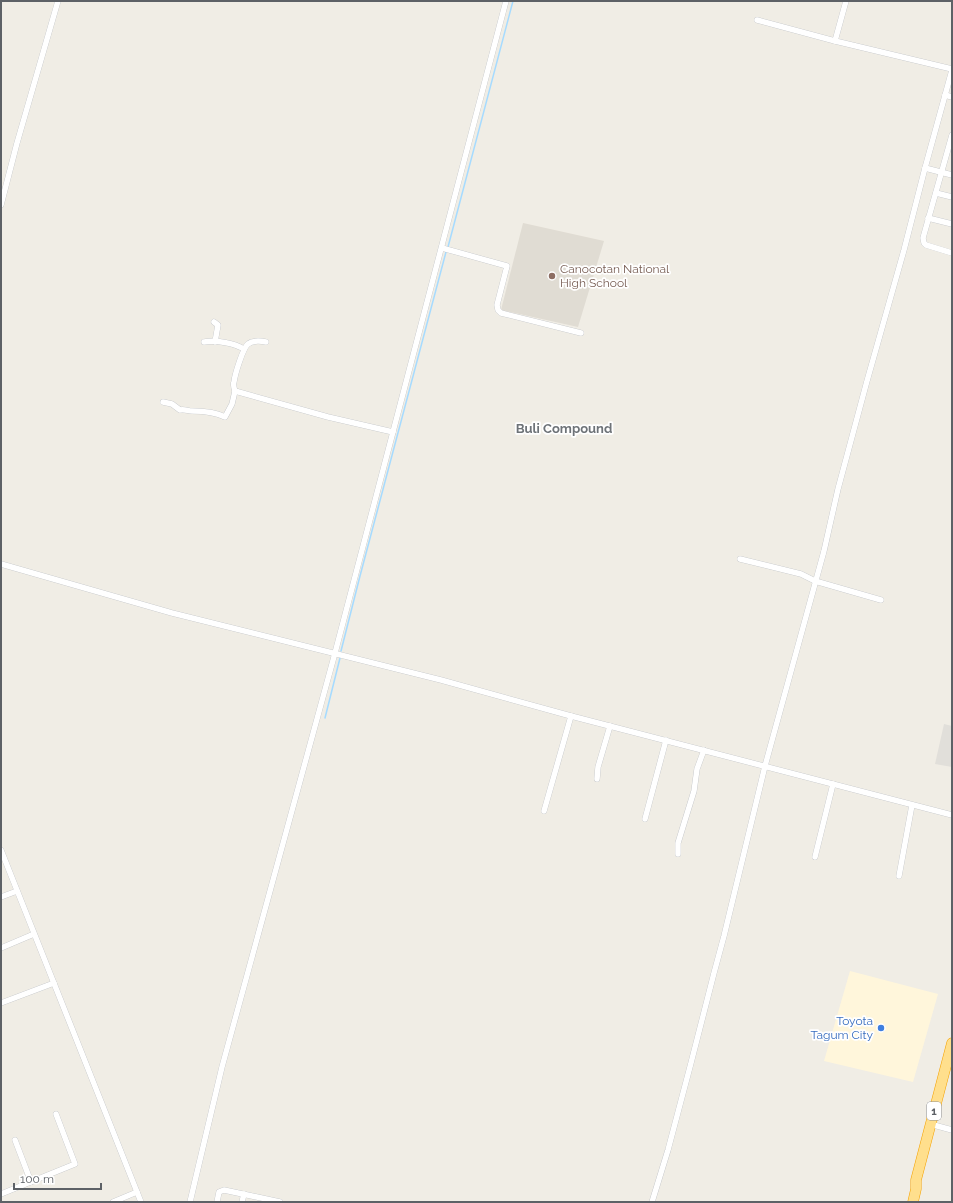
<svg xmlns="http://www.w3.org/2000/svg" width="953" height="1203" font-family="Raleway,sans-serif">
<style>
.commercial{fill:#fff6db}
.industrial{fill:#e1dfda}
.education{fill:#e0dcd3}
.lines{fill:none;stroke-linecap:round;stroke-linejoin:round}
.stream{stroke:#a6dbff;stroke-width:1.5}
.street-casing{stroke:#b8bbbf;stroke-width:6}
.highway-casing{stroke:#f5a200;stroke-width:11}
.street{stroke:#fff;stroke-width:5.5}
.highway{stroke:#ffdf8d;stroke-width:10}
.education-dot{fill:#8d6e63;stroke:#fff;stroke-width:1.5}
.shop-dot{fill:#3f7fe0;stroke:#fff;stroke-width:1.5}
.labels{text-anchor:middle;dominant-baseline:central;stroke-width:3.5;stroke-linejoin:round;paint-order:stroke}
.shield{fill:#fff;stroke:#8e9094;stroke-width:1}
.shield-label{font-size:11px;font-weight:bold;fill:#5d6166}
.education-label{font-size:12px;fill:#785e54;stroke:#fff;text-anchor:start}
.shop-label{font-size:12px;fill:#366cbe;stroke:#fff;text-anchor:end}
.neighbourhood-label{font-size:13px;font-weight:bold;fill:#6e7378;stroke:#fff}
</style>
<rect width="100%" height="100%" fill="#f0ede5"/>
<path class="commercial" d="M 850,971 L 938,994 L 913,1082 L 824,1061 Z"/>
<path class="industrial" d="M 944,724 L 952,726 L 952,767 L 935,764 Z"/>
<path class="education" d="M 523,223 L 604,241 L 578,327 L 501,310 Z"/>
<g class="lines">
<g class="stream">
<path d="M 448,247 L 513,1"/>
<path d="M 341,651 L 360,576 L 446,252"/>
<path d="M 325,718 L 340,658"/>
</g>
<defs>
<g id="street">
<path d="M 757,20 L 835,41 L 952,69"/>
<path d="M 835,41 L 846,1"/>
<path d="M 945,95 L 952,97"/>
<path d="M 952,135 L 923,238 L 924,243 L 926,245 L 952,253"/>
<path d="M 925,168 L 952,175"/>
<path d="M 936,193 L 952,197"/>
<path d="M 1,205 L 17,143 L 58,1"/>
<path d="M 928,218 L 952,224"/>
<path d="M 442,248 L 507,266 L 497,305 L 498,310 L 501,313 L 581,333"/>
<path d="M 214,322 L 218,325 L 215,342"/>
<path d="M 204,342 C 216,340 234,343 244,349"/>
<path d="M 266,342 C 261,341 253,340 248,344 C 243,348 235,374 234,382 C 233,384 234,388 235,391 L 328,417 L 393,432"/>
<path d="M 163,402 L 172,404 L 180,410 C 185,409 188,411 192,411 C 203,411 215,412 225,417 L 232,404 L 235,391"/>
<path d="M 740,559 L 801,574 L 815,581 L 881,600"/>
<path d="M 1,564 L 172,613 L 441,680 L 571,716 L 952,815"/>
<path d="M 597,779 L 598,767 L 610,726"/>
<path d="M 544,811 L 571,716"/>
<path d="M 645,819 L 666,740"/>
<path d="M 1,850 L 141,1202"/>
<path d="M 678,854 L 678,843 L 694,791 L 697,769 L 704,750"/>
<path d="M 815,857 L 833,784"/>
<path d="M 899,876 L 912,805"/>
<path d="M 1,897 L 17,891"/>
<path d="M 1,948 L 34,934"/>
<path d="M 1,1003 L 54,983"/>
<path d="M 930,1124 L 952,1130"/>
<path d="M 15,1140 L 31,1182"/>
<path d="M 1,1194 L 75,1164 L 56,1114"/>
<path d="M 113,1202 L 137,1192"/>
<path d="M 190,1202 L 222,1067 L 335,653 L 506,1"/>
<path d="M 217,1202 L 219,1192 L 224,1190 L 280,1202"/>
<path d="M 242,1202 L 244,1194"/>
<path d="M 652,1202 L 668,1150 L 691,1063 L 714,973 L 724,936 L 765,766 L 824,551 L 838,489 L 867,381 L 904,250 L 925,168 L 952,70"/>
</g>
<path id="highway" d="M 913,1202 L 916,1189 L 916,1180 L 952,1043"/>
</defs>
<use href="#street" class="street-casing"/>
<use href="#highway" class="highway-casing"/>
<use href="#street" class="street"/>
<use href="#highway" class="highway"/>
</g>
<circle class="education-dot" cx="552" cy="276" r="4"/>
<circle class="shop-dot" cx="881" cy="1028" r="4"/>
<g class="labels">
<rect class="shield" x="927" y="1102" width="14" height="18" rx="3"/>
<g class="shield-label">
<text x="934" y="1111">1</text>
</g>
<g class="education-label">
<text x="560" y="269">Canocotan National<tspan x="560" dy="14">High School</tspan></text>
</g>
<g class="shop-label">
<text x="873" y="1021">Toyota<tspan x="873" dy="14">Tagum City</tspan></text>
</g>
<g class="neighbourhood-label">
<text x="564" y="428">Buli Compound</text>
</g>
</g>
<rect width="953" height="1203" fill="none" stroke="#5d6166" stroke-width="4"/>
<path d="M14 1183v6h87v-6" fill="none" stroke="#5d6166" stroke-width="2"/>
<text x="20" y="1183" font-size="12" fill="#5d6166" stroke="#ffffff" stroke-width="3" paint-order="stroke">100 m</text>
</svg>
